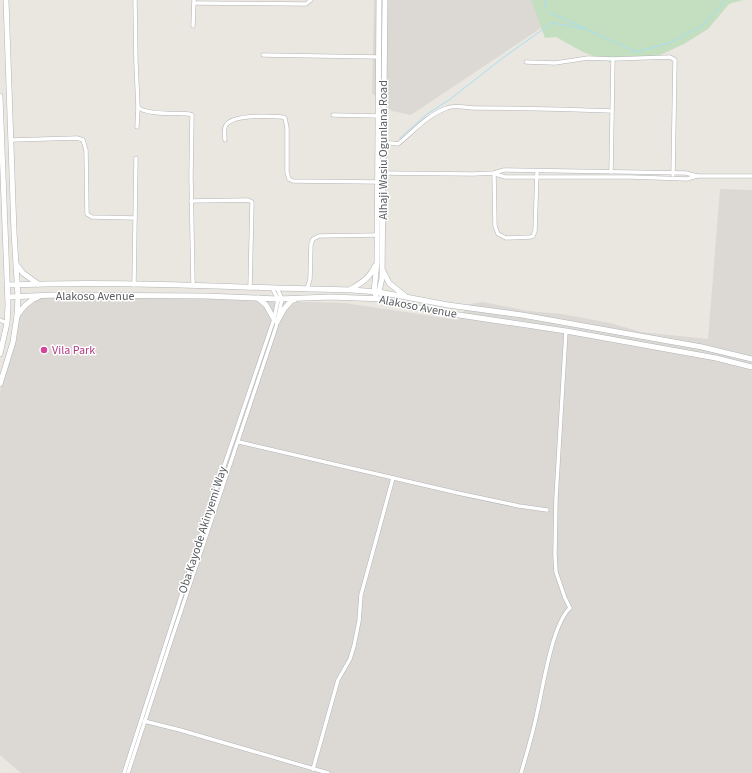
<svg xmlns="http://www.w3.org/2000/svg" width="752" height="773" font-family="'Source Sans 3',sans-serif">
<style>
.industrial{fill:#dcd9d5}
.green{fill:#c4dfbf}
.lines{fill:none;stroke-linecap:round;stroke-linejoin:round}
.stream{stroke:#a7def4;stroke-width:1}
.street-casing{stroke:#b1b4b7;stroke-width:4.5}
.secondary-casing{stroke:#b0b4b7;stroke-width:6}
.street{stroke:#fff;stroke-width:3.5}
.secondary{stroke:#fff;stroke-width:5}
.hotel-dot{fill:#d1479c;stroke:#fff;stroke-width:1.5}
.labels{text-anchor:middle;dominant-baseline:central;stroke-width:3;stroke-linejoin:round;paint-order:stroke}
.street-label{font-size:12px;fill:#595d60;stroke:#fff}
.hotel-label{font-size:12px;fill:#b23c85;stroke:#fff;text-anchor:start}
</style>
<rect width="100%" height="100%" fill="#eae7e0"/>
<g class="industrial">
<path d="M 374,0 L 555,0 L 551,5 L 541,28 L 411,115 L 392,111 L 372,93 Z"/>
<path d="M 720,189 L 752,190 L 752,773 L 21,773 L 0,755 L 0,392 L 19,310 L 36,295 L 147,296 L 233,300 L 345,303 L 458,320 L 469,304 L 483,302 L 528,311 L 562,314 L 610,323 L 641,332 L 708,339 Z"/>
</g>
<path class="green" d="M 531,0 L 743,0 L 729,4 L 708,29 L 684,44 L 660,55 L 610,62 L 583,52 L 556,37 L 545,38 Z"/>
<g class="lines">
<g class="stream">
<path d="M 544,9 L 546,0"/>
<path d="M 549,12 L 636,52 L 669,43 L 702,26 L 722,5 L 724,0"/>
<path d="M 400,138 L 427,114 L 449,100 L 504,57 L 552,23 L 586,29"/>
</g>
<defs>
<g id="street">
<path d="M 135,0 L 136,63 L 138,107 C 144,115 178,113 189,114 L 192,115 L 191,176 L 193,285"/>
<path d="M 194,3 L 306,4 L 311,0"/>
<path d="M 193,26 L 194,0"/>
<path d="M 263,55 L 378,57"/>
<path d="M 613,59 L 670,57 L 675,60 L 673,175"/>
<path d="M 526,62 L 555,63 L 588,58 L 613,59 L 611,172"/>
<path d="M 333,115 L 380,116"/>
<path d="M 137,127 L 138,107"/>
<path d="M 11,140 L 77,138 L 83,140 L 86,150 L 87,214 L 92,217 L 135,218"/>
<path d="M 225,140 C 225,135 223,129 226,125 C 234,114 270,116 282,117 L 285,118 L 287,128 L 287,172 L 289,179 L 293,181 L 377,182"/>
<path d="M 383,142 L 398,144 C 413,132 427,115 447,108 C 456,104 464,108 474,108 C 520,108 566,109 612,111"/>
<path d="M 381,173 L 473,174 L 494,173 L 504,170 L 686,173 L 697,176"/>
<path d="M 494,173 L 495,226 L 498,234 L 506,238 L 530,237 L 533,236 L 535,231 L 537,171"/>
<path d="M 495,174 L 505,177 L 631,177 L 687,179 L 697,176 L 752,176"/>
<path d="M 191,201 L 248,200 L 252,202 L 250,288"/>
<path d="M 134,285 L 136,158"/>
<path d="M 307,289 L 310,279 L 311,244 L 313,239 L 319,236 L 377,235"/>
<path d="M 0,320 L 7,323"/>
<path d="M 239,442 L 458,493 L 519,506 L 547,510"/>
<path d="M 144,721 L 180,730 L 328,773"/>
<path d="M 313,769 L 338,680 L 350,659 L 354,646 L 359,621 L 361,595 L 393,478"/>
<path d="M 124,773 L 206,519 L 274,319 L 278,299 L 272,288"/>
<path d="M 128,773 L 170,644 L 276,327 L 282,299 L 277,288"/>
<path d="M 521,773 C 527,753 533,733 537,713 C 543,688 552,624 570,608 L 565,598 L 556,572 L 555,555 L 556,498 L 566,331"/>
</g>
<g id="secondary">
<path d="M 0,96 L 8,305 L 7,323 L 0,354"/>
<path d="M 16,264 L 23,273 L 38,284"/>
<path d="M 383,271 L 389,283 L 405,296"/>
<path d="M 7,285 C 122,280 236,288 351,290 L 379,292 L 448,305 L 522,315 L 702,347 L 752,359"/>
<path d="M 351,289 C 361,283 370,278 375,266"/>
<path d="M 381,294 L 379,292 L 382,278 L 385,0"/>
<path d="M 376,295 L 374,292 L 377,262 L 379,0"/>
<path d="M 8,297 L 54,295 L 205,296 L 278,299 L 330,297 L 384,299 L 409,306 L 446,313 L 566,331 L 716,358 L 752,367"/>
<path d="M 258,298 L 266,305 L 274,319"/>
<path d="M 17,316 C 23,307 28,301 38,297"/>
<path d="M 277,322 L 284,309 L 292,300 L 294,300"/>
<path d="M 0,384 L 13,342 L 17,316 L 18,297 L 14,232 L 6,0"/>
</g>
</defs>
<use href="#street" class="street-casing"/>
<use href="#secondary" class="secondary-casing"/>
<use href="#street" class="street"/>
<use href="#secondary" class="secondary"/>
</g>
<circle class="hotel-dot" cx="44" cy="350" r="4"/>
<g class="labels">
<g class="street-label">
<text transform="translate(383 150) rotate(-90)">Alhaji Wasiu Ogunlana Road</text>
<text x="95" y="296">Alakoso Avenue</text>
<text transform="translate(418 307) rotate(11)">Alakoso Avenue</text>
<text transform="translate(203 530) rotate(-72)">Oba Kayode Akinyemi Way</text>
</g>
<g class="hotel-label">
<text x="52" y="350">Vila Park</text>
</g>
</g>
</svg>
